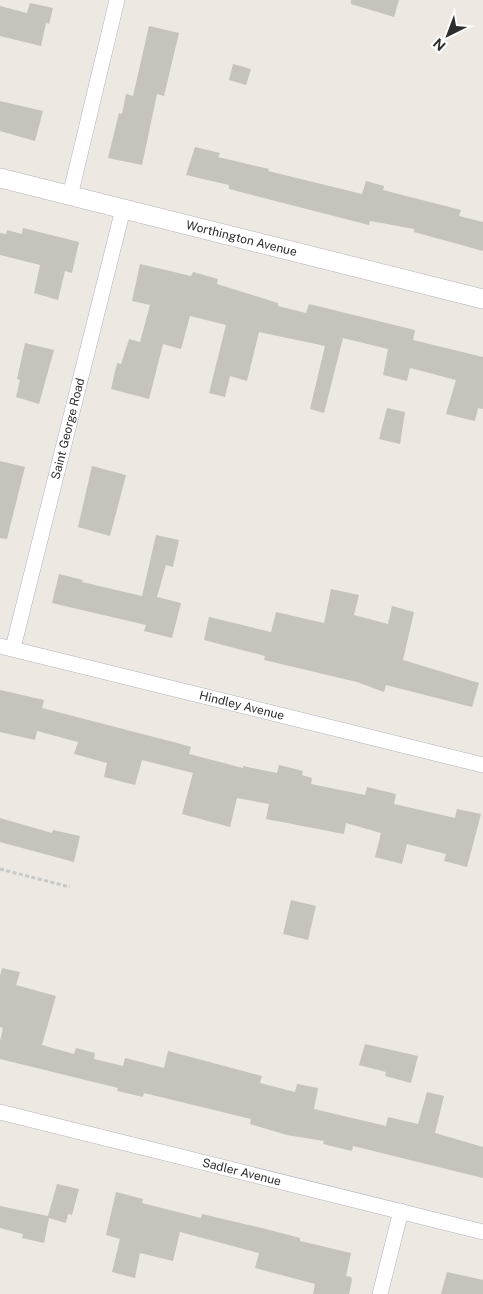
<svg xmlns="http://www.w3.org/2000/svg" width="483" height="1294" font-family="'Public Sans',sans-serif">
<style>
.building{fill:#c6c2bc}
.lines{fill:none;stroke-linecap:round;stroke-linejoin:round}
.minor-casing{stroke:#b1b2bc;stroke-width:16}
.tertiary-casing{stroke:#b1b2bc;stroke-width:20}
.path{stroke:#c8c8c8;stroke-width:3;stroke-dasharray:4 2.5;stroke-linecap:butt}
.minor{stroke:#fff;stroke-width:15}
.tertiary{stroke:#fff;stroke-width:19}
.labels{text-anchor:middle;dominant-baseline:central;stroke-width:5;stroke-linejoin:round;paint-order:stroke}
.street-label{font-size:12px;fill:#2d2d2d;stroke:#fff}
</style>
<rect width="100%" height="100%" fill="#ede8e1"/>
<g class="building">
<path d="M 351,0 L 399,0 L 394,17 L 351,4 Z"/>
<path d="M 30,3 L 53,8 L 49,24 L 46,23 L 41,46 L 0,36 L 0,6 L 27,13 Z"/>
<path d="M 149,26 L 179,33 L 164,96 L 157,94 L 142,165 L 108,158 L 119,113 L 122,114 L 126,94 L 133,96 Z"/>
<path d="M 233,64 L 251,69 L 246,85 L 229,80 Z"/>
<path d="M 0,101 L 43,111 L 35,141 L 0,131 Z"/>
<path d="M 195,147 L 220,153 L 218,157 L 269,169 L 268,171 L 362,194 L 366,181 L 384,186 L 383,190 L 461,210 L 459,216 L 483,222 L 483,251 L 414,232 L 414,229 L 370,221 L 369,225 L 229,189 L 229,185 L 186,175 Z"/>
<path d="M 23,228 L 79,242 L 72,273 L 65,271 L 58,300 L 34,293 L 40,265 L 0,255 L 0,233 L 6,234 L 7,230 L 22,234 Z"/>
<path d="M 140,264 L 191,276 L 193,272 L 218,279 L 217,284 L 278,303 L 278,306 L 306,313 L 309,304 L 415,330 L 413,340 L 483,357 L 483,409 L 478,408 L 475,421 L 446,414 L 456,380 L 410,368 L 407,381 L 383,375 L 388,349 L 343,338 L 324,413 L 310,409 L 325,346 L 259,332 L 247,381 L 230,376 L 225,397 L 209,393 L 226,325 L 190,316 L 181,349 L 163,344 L 149,399 L 111,389 L 117,363 L 121,364 L 129,339 L 140,342 L 150,305 L 132,301 Z"/>
<path d="M 25,343 L 54,350 L 39,404 L 16,397 L 20,380 L 17,379 Z"/>
<path d="M 387,408 L 405,412 L 400,444 L 379,439 Z"/>
<path d="M 0,461 L 25,467 L 7,539 L 0,538 Z"/>
<path d="M 92,466 L 126,475 L 110,536 L 78,527 Z"/>
<path d="M 156,535 L 179,540 L 173,567 L 166,565 L 157,597 L 181,603 L 172,638 L 144,631 L 146,625 L 52,603 L 59,574 L 83,580 L 82,582 L 142,596 Z"/>
<path d="M 331,589 L 359,595 L 354,615 L 388,624 L 392,606 L 414,612 L 403,660 L 479,683 L 472,707 L 386,685 L 384,692 L 357,682 L 264,660 L 265,656 L 204,640 L 209,617 L 271,632 L 276,612 L 324,623 Z"/>
<path d="M 0,690 L 44,700 L 42,708 L 181,744 L 191,747 L 189,754 L 243,768 L 243,766 L 277,773 L 279,765 L 303,771 L 302,775 L 312,778 L 311,784 L 365,795 L 367,787 L 396,794 L 394,804 L 455,818 L 457,809 L 481,814 L 467,867 L 444,861 L 446,854 L 407,844 L 402,864 L 375,857 L 381,833 L 346,823 L 344,834 L 266,819 L 269,804 L 237,798 L 230,827 L 182,814 L 193,773 L 142,760 L 135,785 L 104,777 L 107,763 L 74,754 L 78,742 L 37,731 L 35,740 L 0,732 Z"/>
<path d="M 0,818 L 52,833 L 53,830 L 80,836 L 74,862 L 0,842 Z"/>
<path d="M 291,900 L 316,906 L 308,940 L 283,934 Z"/>
<path d="M 2,968 L 20,972 L 16,985 L 56,996 L 42,1045 L 74,1054 L 76,1048 L 95,1053 L 94,1059 L 123,1066 L 125,1058 L 164,1068 L 168,1051 L 262,1076 L 260,1083 L 295,1092 L 297,1084 L 318,1088 L 314,1109 L 386,1126 L 388,1117 L 418,1124 L 427,1092 L 444,1096 L 435,1133 L 483,1147 L 483,1178 L 353,1146 L 352,1151 L 323,1144 L 324,1141 L 287,1135 L 250,1124 L 251,1119 L 144,1093 L 143,1097 L 117,1091 L 118,1088 L 0,1059 L 0,1041 L 3,1028 L 0,1027 L 0,976 Z"/>
<path d="M 365,1044 L 418,1056 L 411,1083 L 385,1076 L 386,1072 L 359,1065 Z"/>
<path d="M 57,1184 L 79,1189 L 72,1215 L 68,1214 L 66,1223 L 49,1218 L 44,1243 L 22,1238 L 23,1234 L 0,1228 L 0,1206 L 48,1216 Z"/>
<path d="M 116,1192 L 143,1199 L 142,1203 L 201,1218 L 202,1214 L 266,1229 L 300,1238 L 300,1241 L 351,1253 L 346,1276 L 351,1277 L 352,1280 L 349,1294 L 313,1294 L 315,1284 L 255,1268 L 259,1253 L 180,1232 L 173,1261 L 140,1253 L 135,1278 L 112,1272 L 120,1239 L 106,1235 Z"/>
<path d="M 447,1272 L 483,1280 L 483,1294 L 441,1294 Z"/>
</g>
<g class="lines">
<defs>
<g id="minor">
<path d="M 70,196 L 117,0"/>
<path id="s1" d="M 0,646 L 483,765"/>
<path id="s2" d="M 13,648 L 123,209"/>
<path id="s3" d="M 0,1112 L 483,1232"/>
<path d="M 380,1294 L 401,1211"/>
</g>
<g id="tertiary">
<path id="s4" d="M 0,178 L 483,299"/>
</g>
</defs>
<use href="#minor" class="minor-casing"/>
<use href="#tertiary" class="tertiary-casing"/>
<path class="path" d="M 0,869 L 70,887"/>
<use href="#minor" class="minor"/>
<use href="#tertiary" class="tertiary"/>
</g>
<g class="labels">
<g class="street-label">
<text stroke="none"><textPath href="#s4" startOffset="249">Worthington Avenue</textPath></text>
<text stroke="none"><textPath href="#s2" startOffset="226">Saint George Road</textPath></text>
<text stroke="none"><textPath href="#s1" startOffset="249">Hindley Avenue</textPath></text>
<text stroke="none"><textPath href="#s3" startOffset="249">Sadler Avenue</textPath></text>
</g>
</g>
<g transform="translate(448 35) rotate(222)" stroke="#ffffff" stroke-width="4" paint-order="stroke">
<path d="M0-4L9 19L0 12L-9 19Z" fill="#2d2d2d"/>
<text y="-8" font-size="14" font-weight="bold" text-anchor="middle" fill="#2d2d2d">N</text>
</g>
</svg>
